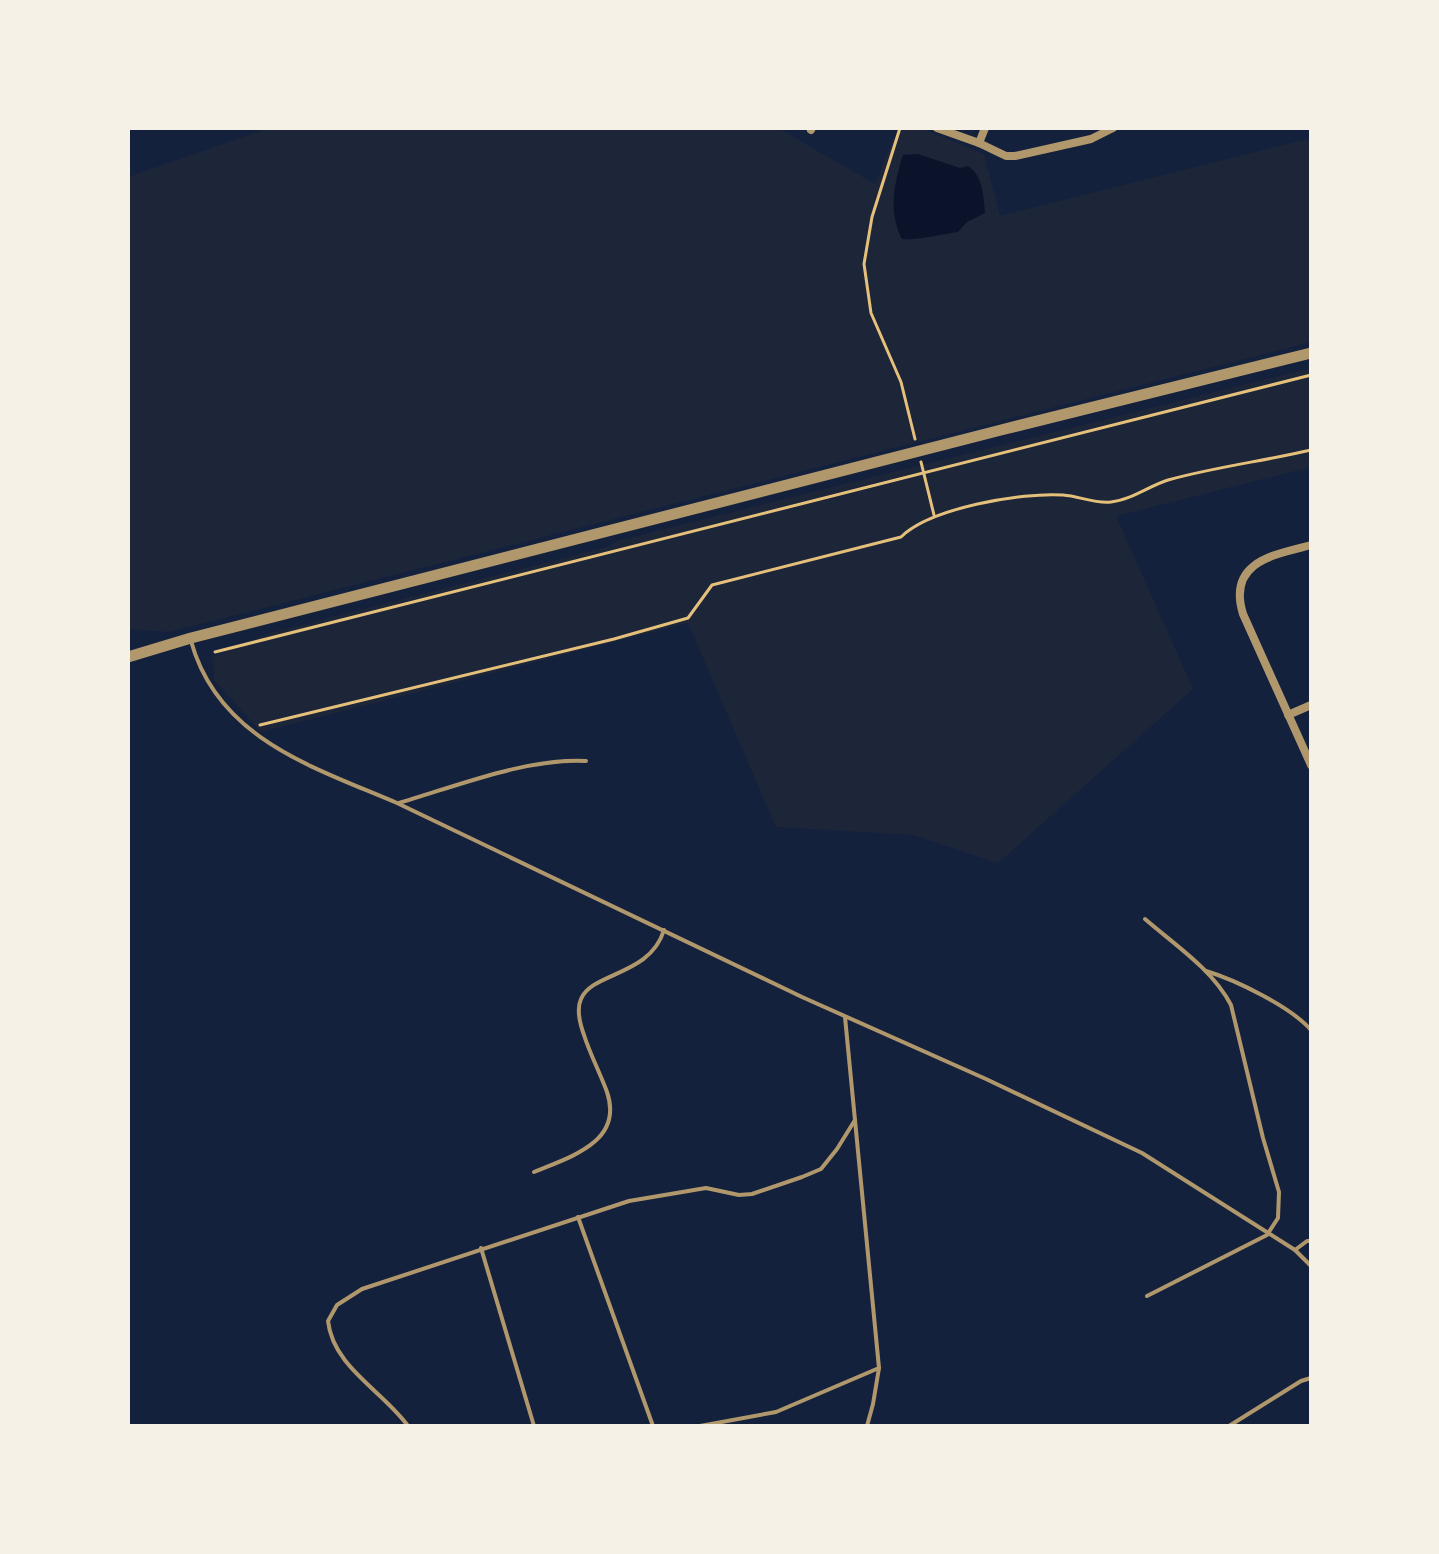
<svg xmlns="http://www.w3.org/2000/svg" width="1439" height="1554" font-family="Inter,sans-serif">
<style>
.green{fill:#1d2539}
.water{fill:#0b132b}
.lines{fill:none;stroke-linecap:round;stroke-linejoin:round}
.path{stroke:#e5c07b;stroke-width:3}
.service{stroke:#b1986c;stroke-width:4}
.minor{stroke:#b1986c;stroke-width:8}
.tertiary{stroke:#b1986c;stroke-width:11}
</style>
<rect width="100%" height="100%" fill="#14213d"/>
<g class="green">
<path d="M 269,128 L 778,128 L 875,184 L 898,128 L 921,128 L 984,154 L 1000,216 L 1311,138 L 1311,342 L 169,632 L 128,629 L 128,177 Z"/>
<path d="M 1311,368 L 1311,467 L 1116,516 L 1193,689 L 998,863 L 913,835 L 776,827 L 688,623 L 261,732 L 214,680 L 213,657 L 270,633 L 607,547 L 617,541 Z"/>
</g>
<path class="water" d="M 918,154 L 960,168 L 968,166 C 982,174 984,197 985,213 L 967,222 L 958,232 C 944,234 913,241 902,239 C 888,212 894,183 903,155 Z"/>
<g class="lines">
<g class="path">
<path d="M 900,128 L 872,217 L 864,264 L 871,313 L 901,382 L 915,439"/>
<path d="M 921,462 L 934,515"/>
<path d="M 215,652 L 1311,375"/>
<path d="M 260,725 L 614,639 L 688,618 L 712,585 L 901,537 C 930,508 1022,492 1063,495 C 1079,496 1095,504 1111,502 C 1131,500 1149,486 1168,480 C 1215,467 1264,461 1311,450"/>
</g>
<g class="service">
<path d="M 191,641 C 218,739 313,767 397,803 L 802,997 L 986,1079 L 1142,1153 L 1295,1250 L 1311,1266"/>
<path d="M 399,803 C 457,786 526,758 586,761"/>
<path d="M 1145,919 C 1175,945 1212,969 1231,1005 L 1263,1138 L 1279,1192 L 1278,1218 L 1267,1235 L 1147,1296"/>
<path d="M 1206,971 C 1236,980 1291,1007 1311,1030"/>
<path d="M 845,1017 L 879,1368 L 873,1404 L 867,1426"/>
<path d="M 534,1172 C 570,1157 624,1142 607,1092 C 600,1073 590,1054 584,1035 C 580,1024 576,1010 581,999 C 592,972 650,976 664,930"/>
<path d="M 578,1217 L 653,1426"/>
<path d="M 481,1248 L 534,1426"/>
<path d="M 1295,1250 L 1307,1241 L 1311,1241"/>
<path d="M 408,1426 C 383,1391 333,1367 328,1321 L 337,1305 L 362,1289 L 629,1201 L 706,1188 L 739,1195 L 752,1194 L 802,1177 L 821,1169 L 837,1149 L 855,1120"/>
<path d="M 700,1426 L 776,1412 L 879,1368"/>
<path d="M 1229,1426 L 1301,1381 L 1311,1378"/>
</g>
<g class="minor">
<path d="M 937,128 L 979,143 L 1006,156 L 1015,156 L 1091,139 L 1113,128"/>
<path d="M 811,130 L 812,128"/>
<path d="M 979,143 L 985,128"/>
<path d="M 1311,545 C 1273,555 1227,562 1243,614 L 1311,765"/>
<path d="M 1288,715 L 1311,705"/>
</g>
<path class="tertiary" d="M 128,657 L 191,638 L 1001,430 L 1311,353"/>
</g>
<rect width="1439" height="1554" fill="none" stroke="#f6f1e7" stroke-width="260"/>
</svg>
